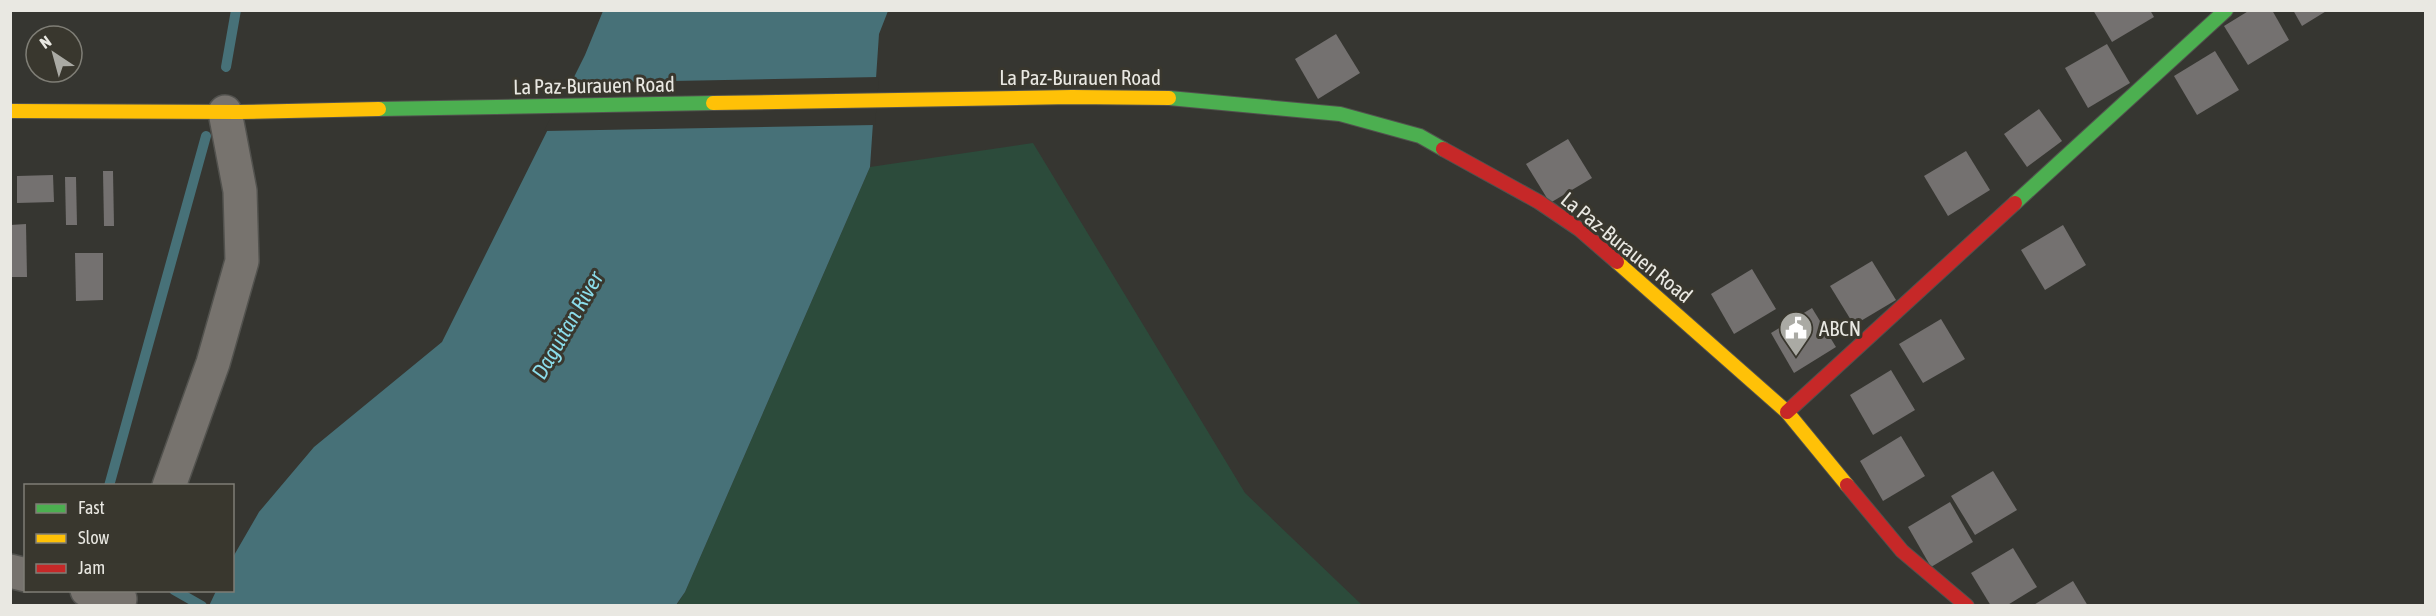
<svg xmlns="http://www.w3.org/2000/svg" width="2436" height="616" font-family="'Asap Condensed',sans-serif">
<style>
.green{fill:#2c4b3b}
.water{fill:#477178}
.pier{fill:#363631}
.lines{fill:none;stroke-linecap:round;stroke-linejoin:round}
.stream{stroke:#477178;stroke-width:10}
.building{fill:#747170}
.street-casing{stroke:#52524e;stroke-width:36}
.fast-casing{stroke:#52524e;stroke-width:16}
.slow-casing{stroke:#52524e;stroke-width:16}
.jam-casing{stroke:#52524e;stroke-width:16}
.street{stroke:#77736e;stroke-width:33}
.fast{stroke:#4caf50;stroke-width:14}
.slow{stroke:#ffc107;stroke-width:14}
.jam{stroke:#c62828;stroke-width:14}
.labels{text-anchor:middle;dominant-baseline:central;stroke-width:6;stroke-linejoin:round;paint-order:stroke}
.street-label{font-size:21px;fill:#e9e8e2;stroke:#39372e}
.poi-label{font-size:21px;fill:#e9e8e2;stroke:#39372e;text-anchor:start}
.water-label{font-size:22px;font-style:italic;fill:#8bdcea;stroke:#39372e}
</style>
<rect width="100%" height="100%" fill="#363631"/>
<path class="green" d="M 1033,143 L 1245,493 L 1362,605 L 676,606 L 685,592 L 870,167 Z"/>
<path class="water" d="M 603,11 L 888,11 L 879,34 L 870,167 L 685,592 L 676,605 L 209,606 L 216,591 L 232,590 L 233,557 L 259,512 L 314,447 L 442,342 L 585,55 Z"/>
<path class="pier" d="M 879,77 L 875,125 L 544,131 L 568,83 Z"/>
<g class="lines">
<g class="stream">
<path d="M 226,67 L 236,10"/>
<path d="M 109,486 L 206,136"/>
<path d="M 174,590 L 202,606"/>
</g>
</g>
<g class="building">
<path d="M 2093,10 L 2150,10 L 2154,17 L 2112,42 Z"/>
<path d="M 2250,10 L 2272,10 L 2289,40 L 2248,65 L 2224,26 Z"/>
<path d="M 2293,10 L 2328,10 L 2302,26 Z"/>
<path d="M 1336,34 L 1360,73 L 1318,99 L 1295,59 Z"/>
<path d="M 2107,44 L 2130,83 L 2088,108 L 2065,68 Z"/>
<path d="M 2215,51 L 2239,90 L 2197,115 L 2174,76 Z"/>
<path d="M 2039,109 L 2062,141 L 2027,167 L 2004,134 Z"/>
<path d="M 1568,139 L 1592,178 L 1550,203 L 1526,164 Z"/>
<path d="M 1966,151 L 1990,190 L 1948,216 L 1924,176 Z"/>
<path d="M 103,171 L 113,171 L 114,226 L 104,226 Z"/>
<path d="M 53,175 L 54,202 L 17,203 L 17,176 Z"/>
<path d="M 65,177 L 76,177 L 77,225 L 66,225 Z"/>
<path d="M 26,224 L 27,277 L 10,277 L 10,225 Z"/>
<path d="M 2063,225 L 2086,265 L 2045,290 L 2021,250 Z"/>
<path d="M 75,253 L 103,253 L 103,300 L 76,301 Z"/>
<path d="M 1872,261 L 1896,300 L 1854,325 L 1830,286 Z"/>
<path d="M 1752,269 L 1776,309 L 1734,334 L 1711,294 Z"/>
<path d="M 1812,308 L 1836,347 L 1794,373 L 1771,333 Z"/>
<path d="M 1941,319 L 1965,359 L 1923,383 L 1899,344 Z"/>
<path d="M 1891,370 L 1915,410 L 1873,435 L 1850,395 Z"/>
<path d="M 1901,436 L 1925,476 L 1883,501 L 1860,461 Z"/>
<path d="M 1993,471 L 2017,510 L 1975,535 L 1951,496 Z"/>
<path d="M 1950,502 L 1973,542 L 1931,567 L 1908,527 Z"/>
<path d="M 2013,548 L 2037,587 L 2006,606 L 1991,606 L 1971,573 Z"/>
<path d="M 2073,581 L 2088,606 L 2032,606 Z"/>
</g>
<g class="lines">
<defs>
<g id="street">
<path d="M 169,486 L 213,363 L 242,261 L 240,191 L 225,112"/>
<path d="M 10,571 L 26,575"/>
<path d="M 87,590 L 120,599"/>
</g>
<g id="fast">
<path d="M 1169,98 L 1340,114 L 1420,136 L 1443,149"/>
<path d="M 379,109 L 713,103"/>
<path d="M 2015,203 L 2226,10"/>
</g>
<g id="slow">
<path d="M 713,103 L 1072,97 L 1169,98"/>
<path d="M 10,111 L 239,112 L 379,109"/>
<path d="M 1617,262 L 1787,412 L 1847,485"/>
</g>
<g id="jam">
<path d="M 1443,149 L 1539,202 L 1579,229 L 1617,262"/>
<path d="M 1787,412 L 2015,203"/>
<path d="M 1847,485 L 1902,551 L 1967,606"/>
</g>
</defs>
<use href="#street" class="street-casing"/>
<use href="#fast" class="fast-casing"/>
<use href="#slow" class="slow-casing"/>
<use href="#jam" class="jam-casing"/>
<use href="#street" class="street"/>
<use href="#fast" class="fast"/>
<use href="#slow" class="slow"/>
<use href="#jam" class="jam"/>
</g>
<defs>
<symbol id="civic-pin" viewBox="-11 -11 22 30"><path d="M0 17L-7.5 6A9.5 9.5 0 1 1 7.5 6Z" fill="#aaaaa4" stroke="#39372e"/><path d="M-.6-6.5H3V-4.5H.6V-3L4-1V1h2V6H-6V1h2V-1L-.6-3ZM-1.2 2.5V6h2.4V2.5Z" fill="#fff"/></symbol>
</defs>
<g fill-rule="evenodd">
<use href="#civic-pin" x="1777" y="309" width="38" height="52"/>
</g>
<g class="labels">
<g class="street-label">
<text x="1080" y="77">La Paz-Burauen Road</text>
<text transform="translate(594 85) rotate(-1)">La Paz-Burauen Road</text>
<text transform="translate(1627 247) rotate(39)">La Paz-Burauen Road</text>
</g>
<g class="poi-label">
<text x="1819" y="328">ABCN</text>
</g>
<g class="water-label">
<text transform="translate(567 325) rotate(-60)">Daguitan River</text>
</g>
</g>
<rect width="2436" height="616" fill="none" stroke="#e9e8e2" stroke-width="24"/>
<rect x="24" y="484" width="210" height="108" fill="#39372e" stroke="#7f7e76" stroke-width="1.5"/>
<rect x="36" y="504" width="30" height="9" fill="#4caf50" stroke="#7f7e76" stroke-width="1.5"/>
<text x="78" y="514" font-size="18" fill="#e9e8e2">Fast</text>
<rect x="36" y="534" width="30" height="9" fill="#ffc107" stroke="#7f7e76" stroke-width="1.5"/>
<text x="78" y="544" font-size="18" fill="#e9e8e2">Slow</text>
<rect x="36" y="564" width="30" height="9" fill="#c62828" stroke="#7f7e76" stroke-width="1.5"/>
<text x="78" y="574" font-size="18" fill="#e9e8e2">Jam</text>
<g transform="translate(54 54) rotate(324)"><circle r="28" fill="#39372e" stroke="#7f7e76" stroke-width="1.5"/>
<path d="M0-4.5L10 22L0 15L-10 22Z" fill="#aaaaa4"/>
<text y="-9" font-size="16" font-weight="bold" text-anchor="middle" fill="#e9e8e2">N</text>
</g>
</svg>
